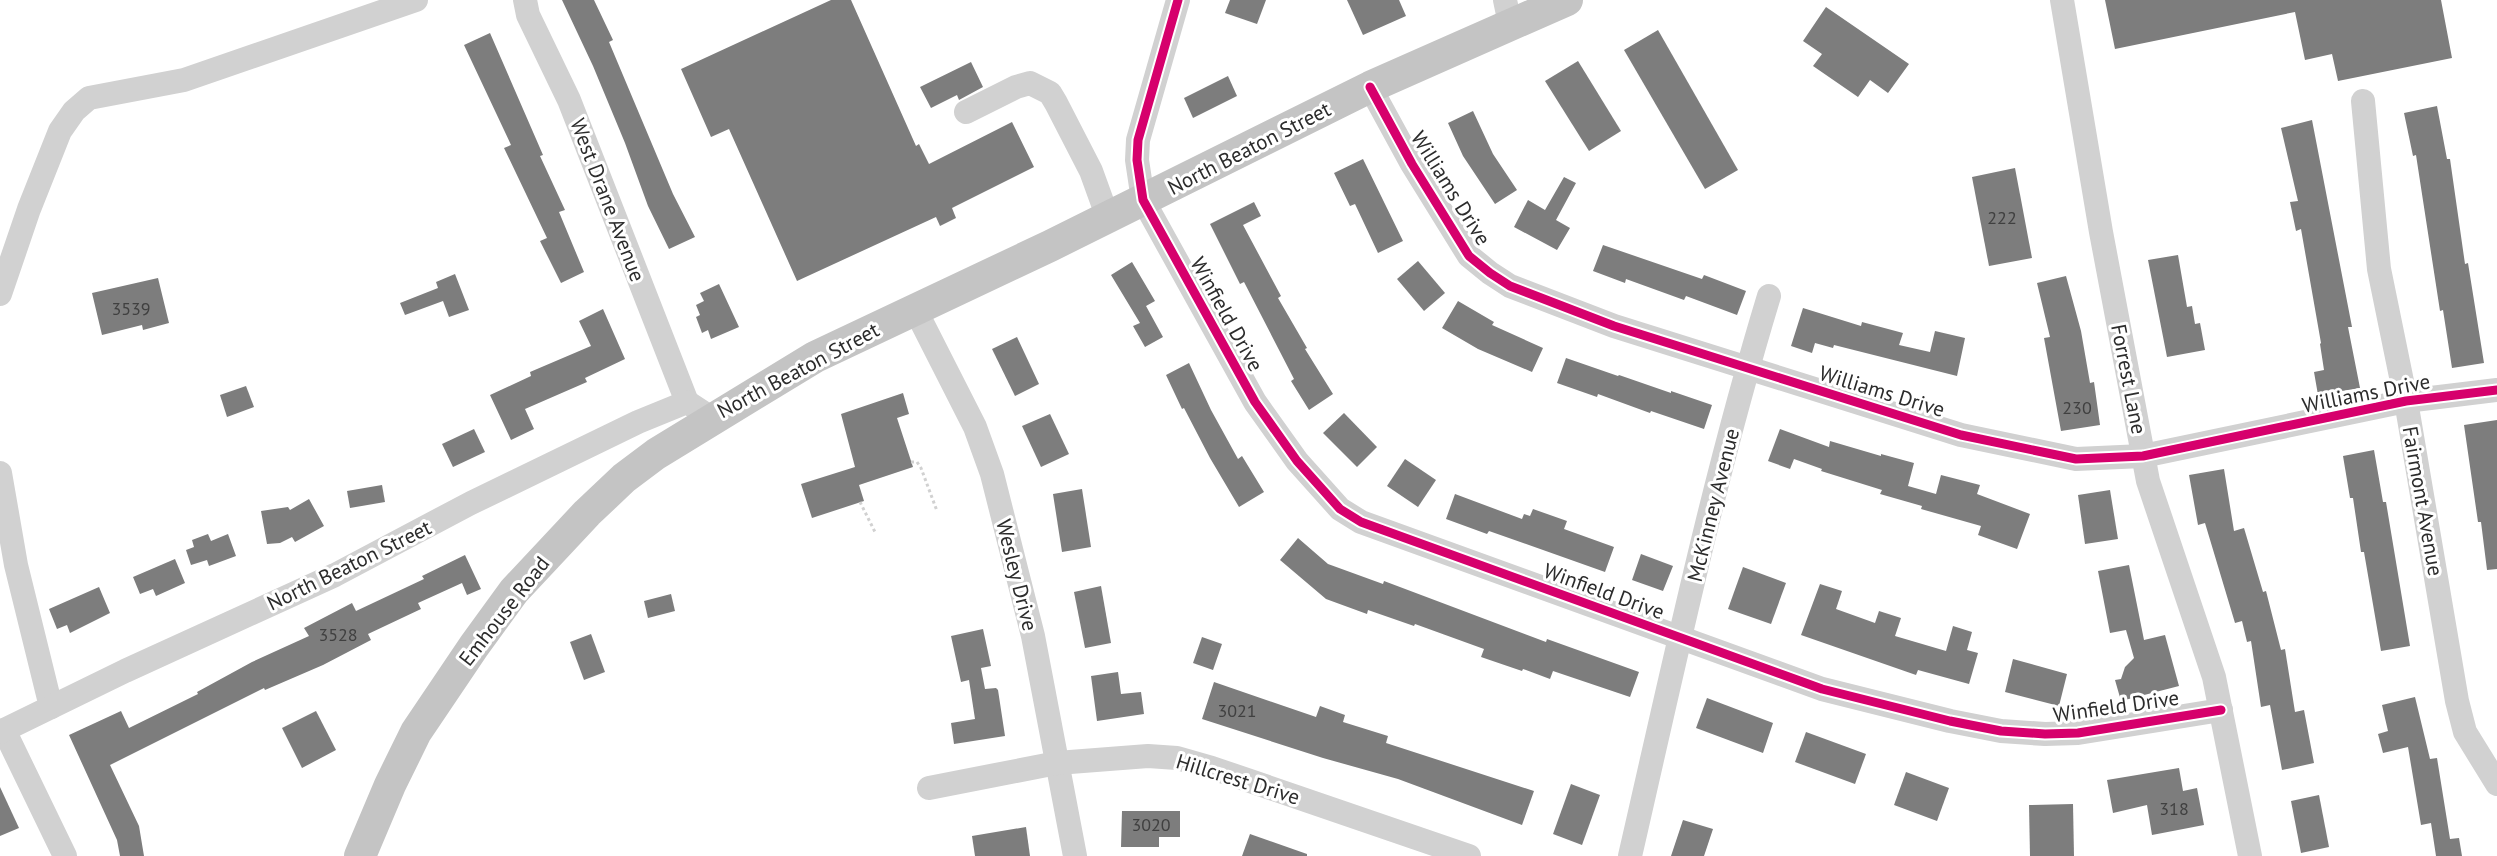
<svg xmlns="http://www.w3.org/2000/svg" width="2497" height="856" font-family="'PT Sans',sans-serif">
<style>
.building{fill:#7d7d7d}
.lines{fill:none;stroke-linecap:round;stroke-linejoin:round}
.path{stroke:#d1d1d1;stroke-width:3;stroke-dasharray:3 3;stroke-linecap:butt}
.minor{stroke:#d1d1d1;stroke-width:24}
.major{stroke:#c4c4c4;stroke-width:32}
.cycleway-casing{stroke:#fff;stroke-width:13}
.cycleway{stroke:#d6006c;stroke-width:9}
.labels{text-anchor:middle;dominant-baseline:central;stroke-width:6;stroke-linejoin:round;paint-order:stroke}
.number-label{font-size:18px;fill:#404040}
.street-label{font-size:21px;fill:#2c2c2c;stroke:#fff}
</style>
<rect width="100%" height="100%" fill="#fff"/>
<g class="building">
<path d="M 562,0 L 594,0 L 613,40 L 609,42 L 673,194 L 695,237 L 669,249 L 648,206 L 625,143 L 593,66 Z"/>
<path d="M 831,0 L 851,0 L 916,146 L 919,144 L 929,164 L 1012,122 L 1034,167 L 952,208 L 956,218 L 940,226 L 936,217 L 797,281 L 729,129 L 711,137 L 681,69 Z"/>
<path d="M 1230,0 L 1266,0 L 1257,24 L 1225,13 Z"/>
<path d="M 1347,0 L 1399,0 L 1406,16 L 1363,35 Z"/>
<path d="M 2105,0 L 2441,0 L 2452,58 L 2338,81 L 2332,54 L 2305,60 L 2295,12 L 2115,49 Z"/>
<path d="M 1826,7 L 1909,64 L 1888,93 L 1870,80 L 1858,97 L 1813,66 L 1822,54 L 1803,41 Z"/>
<path d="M 1658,30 L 1738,170 L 1705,189 L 1624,50 Z"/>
<path d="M 490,33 L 543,155 L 540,156 L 565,210 L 559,212 L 584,272 L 561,283 L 540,241 L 547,238 L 504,148 L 511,145 L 464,45 Z"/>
<path d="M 1578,61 L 1621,131 L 1589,151 L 1545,81 Z"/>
<path d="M 971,62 L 983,87 L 959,100 L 957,95 L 931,108 L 920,87 Z"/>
<path d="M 1228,76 L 1237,96 L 1193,118 L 1184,98 Z"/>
<path d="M 2437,106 L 2447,159 L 2450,159 L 2465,264 L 2468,263 L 2484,363 L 2452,368 L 2443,310 L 2440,311 L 2416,155 L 2413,156 L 2404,113 Z"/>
<path d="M 1473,111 L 1493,154 L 1517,190 L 1495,204 L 1463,156 L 1448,123 Z"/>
<path d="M 2312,120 L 2352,327 L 2348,327 L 2360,388 L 2318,395 L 2314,372 L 2324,370 L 2320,344 L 2321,343 L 2301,229 L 2296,231 L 2290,202 L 2298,201 L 2281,128 Z"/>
<path d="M 1363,159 L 1403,241 L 1378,253 L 1355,204 L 1350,206 L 1334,173 Z"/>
<path d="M 2015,168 L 2032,258 L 1989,266 L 1972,177 Z"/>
<path d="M 1564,177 L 1576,183 L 1556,220 L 1570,228 L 1557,250 L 1514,227 L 1528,200 L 1545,210 Z"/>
<path d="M 1254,202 L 1261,216 L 1243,225 L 1281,296 L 1278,298 L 1307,348 L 1305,349 L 1333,394 L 1309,410 L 1291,381 L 1294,379 L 1244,282 L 1240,284 L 1210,224 Z"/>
<path d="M 1603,245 L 1702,279 L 1704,275 L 1746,291 L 1737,315 L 1686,296 L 1684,300 L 1626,279 L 1625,283 L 1593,271 Z"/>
<path d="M 2178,255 L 2187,307 L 2192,306 L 2195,324 L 2200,323 L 2205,350 L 2167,357 L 2148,260 Z"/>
<path d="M 1418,261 L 1445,293 L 1424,311 L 1397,279 Z"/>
<path d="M 1132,262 L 1155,301 L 1146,306 L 1163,337 L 1145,347 L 1133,326 L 1140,323 L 1111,275 Z"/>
<path d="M 455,274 L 469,310 L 449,317 L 443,301 L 405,315 L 400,303 L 438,288 L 436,282 Z"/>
<path d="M 2066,276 L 2081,331 L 2090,383 L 2094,382 L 2100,425 L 2061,431 L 2044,338 L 2050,337 L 2037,283 Z"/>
<path d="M 158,278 L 169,323 L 143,330 L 142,325 L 102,335 L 92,293 Z"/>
<path d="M 719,284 L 739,327 L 711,339 L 708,330 L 702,333 L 696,317 L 700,315 L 696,305 L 704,301 L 700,293 Z"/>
<path d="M 1458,301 L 1494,322 L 1492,325 L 1543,348 L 1532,372 L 1478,349 L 1442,328 Z"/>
<path d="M 1803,308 L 1861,326 L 1862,322 L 1903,333 L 1899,345 L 1930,352 L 1935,331 L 1965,338 L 1957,376 L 1834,345 L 1833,348 L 1815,343 L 1812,353 L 1791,346 Z"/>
<path d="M 603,309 L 625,359 L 585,378 L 587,382 L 525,409 L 534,429 L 511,440 L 490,395 L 531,376 L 530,372 L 591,346 L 579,321 Z"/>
<path d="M 1017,337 L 1039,384 L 1015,396 L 992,349 Z"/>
<path d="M 1566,358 L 1618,376 L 1619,375 L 1671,393 L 1671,391 L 1712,405 L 1704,429 L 1651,411 L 1650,413 L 1598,394 L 1597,397 L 1557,383 Z"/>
<path d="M 1189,363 L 1211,410 L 1238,459 L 1242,456 L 1264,492 L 1239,507 L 1210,458 L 1184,408 L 1182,409 L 1166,375 Z"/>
<path d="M 246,386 L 254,407 L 227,417 L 220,395 Z"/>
<path d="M 903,393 L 909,414 L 897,418 L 913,467 L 859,485 L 864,501 L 812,518 L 801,484 L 855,467 L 841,414 Z"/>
<path d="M 1344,413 L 1377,447 L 1357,467 L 1323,433 Z"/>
<path d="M 1050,414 L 1069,454 L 1041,467 L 1022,426 Z"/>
<path d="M 2497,420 L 2497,569 L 2487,570 L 2481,522 L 2478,522 L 2464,425 Z"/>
<path d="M 474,429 L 485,452 L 453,467 L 442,444 Z"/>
<path d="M 1780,429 L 1829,447 L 1830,441 L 1881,456 L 1881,454 L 1914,463 L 1908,486 L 1936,494 L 1941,475 L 1980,485 L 1977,494 L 2030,514 L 2017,549 L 1978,535 L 1981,526 L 1921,509 L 1922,506 L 1880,494 L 1882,490 L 1821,471 L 1822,469 L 1794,459 L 1790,469 L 1768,461 Z"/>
<path d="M 2374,450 L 2383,502 L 2386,502 L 2410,646 L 2381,651 L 2364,552 L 2361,552 L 2353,498 L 2350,498 L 2343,456 Z"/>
<path d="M 1405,459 L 1436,480 L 1418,507 L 1387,486 Z"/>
<path d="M 2224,469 L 2234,531 L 2244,528 L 2263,592 L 2266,591 L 2281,650 L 2285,649 L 2295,712 L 2304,710 L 2314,763 L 2282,770 L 2270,705 L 2261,707 L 2251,641 L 2247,642 L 2242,621 L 2235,623 L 2205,523 L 2198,525 L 2189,475 Z"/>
<path d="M 382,485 L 385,502 L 350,508 L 347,491 Z"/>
<path d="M 1082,489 L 1091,547 L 1062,552 L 1053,494 Z"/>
<path d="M 2110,490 L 2118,539 L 2085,544 L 2078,495 Z"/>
<path d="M 1455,494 L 1522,519 L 1524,514 L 1530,516 L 1533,509 L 1567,521 L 1564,529 L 1614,547 L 1605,572 L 1489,531 L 1487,534 L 1446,519 Z"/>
<path d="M 309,499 L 324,526 L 295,542 L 292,537 L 280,543 L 267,544 L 261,511 L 288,507 L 290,510 Z"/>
<path d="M 208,534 L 211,541 L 228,534 L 236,556 L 209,566 L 207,560 L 191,565 L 186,550 L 194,547 L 192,540 Z"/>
<path d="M 1298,538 L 1328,564 L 1383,584 L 1384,581 L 1546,642 L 1547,639 L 1639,672 L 1630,697 L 1553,671 L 1550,679 L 1523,669 L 1522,671 L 1481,657 L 1484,649 L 1415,624 L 1414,626 L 1368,610 L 1367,614 L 1326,599 L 1280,560 Z"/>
<path d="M 1641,554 L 1673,566 L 1663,591 L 1632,580 Z"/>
<path d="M 465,555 L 481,589 L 467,595 L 462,583 L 418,603 L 421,609 L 368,634 L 371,640 L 323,665 L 265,690 L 264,688 L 110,765 L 139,826 L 144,856 L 120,856 L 117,840 L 69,735 L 121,711 L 129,728 L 198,694 L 197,692 L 252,662 L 309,636 L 304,628 L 352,603 L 356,611 L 424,579 L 422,576 Z"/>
<path d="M 175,559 L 185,583 L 156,596 L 153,589 L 140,594 L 133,577 Z"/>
<path d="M 2129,565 L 2144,640 L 2165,635 L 2179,686 L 2121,701 L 2115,680 L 2121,679 L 2125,667 L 2134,658 L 2126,630 L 2110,633 L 2098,571 Z"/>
<path d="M 1743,567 L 1786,583 L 1771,624 L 1728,609 Z"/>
<path d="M 1820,584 L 1842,591 L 1836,609 L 1875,623 L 1879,611 L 1901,618 L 1895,636 L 1946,651 L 1953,626 L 1972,632 L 1967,650 L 1978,653 L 1969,684 L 1918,670 L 1916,675 L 1801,635 Z"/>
<path d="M 1101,586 L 1111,643 L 1085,648 L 1074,592 Z"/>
<path d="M 99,587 L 110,613 L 70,633 L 67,625 L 57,629 L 49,609 Z"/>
<path d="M 671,594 L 675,611 L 648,618 L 644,601 Z"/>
<path d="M 983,629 L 991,666 L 981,668 L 985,689 L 996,688 L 998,690 L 1005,736 L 954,744 L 951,723 L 975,719 L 969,680 L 961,682 L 951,636 Z"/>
<path d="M 591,634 L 605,672 L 584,680 L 570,642 Z"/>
<path d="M 1202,637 L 1222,644 L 1213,670 L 1193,663 Z"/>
<path d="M 2013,659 L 2067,674 L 2059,706 L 2005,692 Z"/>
<path d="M 1118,672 L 1121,694 L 1141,692 L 1144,714 L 1097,721 L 1091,676 Z"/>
<path d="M 1214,682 L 1316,717 L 1320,706 L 1345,715 L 1343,722 L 1388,736 L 1386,743 L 1534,791 L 1522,825 L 1398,779 L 1323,758 L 1202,719 Z"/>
<path d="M 2415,697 L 2430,759 L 2437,758 L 2450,839 L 2459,838 L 2462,856 L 2436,856 L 2431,823 L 2421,825 L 2408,747 L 2383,753 L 2378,734 L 2388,731 L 2382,705 Z"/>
<path d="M 1707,698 L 1773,723 L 1763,753 L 1696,728 Z"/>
<path d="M 316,711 L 336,750 L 302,768 L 282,728 Z"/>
<path d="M 1806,732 L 1866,754 L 1855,784 L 1795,762 Z"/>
<path d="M 2179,768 L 2183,791 L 2197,788 L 2204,825 L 2152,835 L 2147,805 L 2113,813 L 2107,780 Z"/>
<path d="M 1906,772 L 1949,788 L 1937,821 L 1894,805 Z"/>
<path d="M 1571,784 L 1600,795 L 1582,845 L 1553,834 Z"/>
<path d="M 0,787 L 19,828 L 0,836 Z"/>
<path d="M 2319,795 L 2329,847 L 2301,853 L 2291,801 Z"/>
<path d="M 2073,804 L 2074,856 L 2030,856 L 2029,805 Z"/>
<path d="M 1122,811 L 1180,811 L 1180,837 L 1159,837 L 1159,847 L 1121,847 Z"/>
<path d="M 1683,820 L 1713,829 L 1704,856 L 1671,856 Z"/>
<path d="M 1026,827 L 1030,856 L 975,856 L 972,836 Z"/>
<path d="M 1250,834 L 1307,854 L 1307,856 L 1242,856 Z"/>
</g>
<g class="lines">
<g class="path">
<path d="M 911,462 L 917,462 L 921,468 L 937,511"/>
<path d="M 860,502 L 876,534"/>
</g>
<g class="minor">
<path d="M 525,0 L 528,15 L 569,100 L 687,402"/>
<path d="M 1178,0 L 1138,140 L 1137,160 L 1143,200 L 1255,402 L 1297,461 L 1340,509 L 1361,522 L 1822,689 L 1950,721 L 2001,731 L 2045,734 L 2078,733 L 2221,710"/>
<path d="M 1505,0 L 1510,24"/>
<path d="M 2062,0 L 2101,232 L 2148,481 L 2214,677 L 2250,856"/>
<path d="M 1370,87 L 1412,164 L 1469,256 L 1490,273 L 1510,286 L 1614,326 L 1961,435 L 2076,459 L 2143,456 L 2406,401 L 2497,390"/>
<path d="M 2363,101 L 2379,269 L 2406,401 L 2457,701 L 2465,732 L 2497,784"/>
<path d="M 966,112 L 1016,87 L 1030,83 L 1050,93 L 1056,103 L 1091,171 L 1108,218"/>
<path d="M 0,294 L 29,209 L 60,131 L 74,111 L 89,98 L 184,80 L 416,0"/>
<path d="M 915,309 L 975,427 L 992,474 L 1033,636 L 1075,856"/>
<path d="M 0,473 L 16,565 L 51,707"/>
<path d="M 4,730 L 65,856"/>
<path d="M 0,732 L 125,671 L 335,575 L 471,503 L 638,422 L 687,402 L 713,419"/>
<path d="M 929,788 L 1057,763 L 1148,756 L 1177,758 L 1212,768 L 1469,856"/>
<path d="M 1630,856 C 1673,669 1713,480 1769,296"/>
</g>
<path class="major" d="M 360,856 L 390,785 L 416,732 L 474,646 L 514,591 L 587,513 L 624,478 L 656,454 L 815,357 L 1050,246 L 1370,87 L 1567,0"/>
<defs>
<g id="cycleway">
<path d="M 1178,0 L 1138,140 L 1137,160 L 1143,200 L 1255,402 L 1297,461 L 1340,509 L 1361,522 L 1822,689 L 1950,721 L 2001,731 L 2045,734 L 2078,733 L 2221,710"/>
<path d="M 1370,87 L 1412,164 L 1469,256 L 1490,273 L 1510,286 L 1614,326 L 1961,435 L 2076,459 L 2143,456 L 2406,401 L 2497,390"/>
</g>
</defs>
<use href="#cycleway" class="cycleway-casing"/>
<use href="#cycleway" class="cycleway"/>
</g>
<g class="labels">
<g class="number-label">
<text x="2002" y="217">222</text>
<text x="131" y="308">3539</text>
<text x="2077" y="407">230</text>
<text x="338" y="634">3528</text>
<text x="1237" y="710">3021</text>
<text x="2174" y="808">318</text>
<text x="1151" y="824">3020</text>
</g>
<g class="street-label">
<text transform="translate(1249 148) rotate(-27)">North Beaton Street</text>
<text transform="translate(1451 188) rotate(58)">Williams Drive</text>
<text transform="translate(608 200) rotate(69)">West Drane Avenue</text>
<text transform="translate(1227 314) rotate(61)">Winfield Drive</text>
<text transform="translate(798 370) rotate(-28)">North Beaton Street</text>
<text transform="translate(2129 379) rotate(79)">Forrest Lane</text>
<text transform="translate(1882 391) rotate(17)">Williams Drive</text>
<text transform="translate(2366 393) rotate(-11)">Williams Drive</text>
<text transform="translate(2423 501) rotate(80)">Fairmont Avenue</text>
<text transform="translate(1713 505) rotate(-76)">McKinney Avenue</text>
<text transform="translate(349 565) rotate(-26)">North Beaton Street</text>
<text transform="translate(1017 575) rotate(76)">Wesley Drive</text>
<text transform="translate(1604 591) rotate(20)">Winfield Drive</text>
<text transform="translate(504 611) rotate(-52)">Emhouse Road</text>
<text transform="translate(2116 706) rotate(-8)">Winfield Drive</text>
<text transform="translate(1238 779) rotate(17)">Hillcrest Drive</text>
</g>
</g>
</svg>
